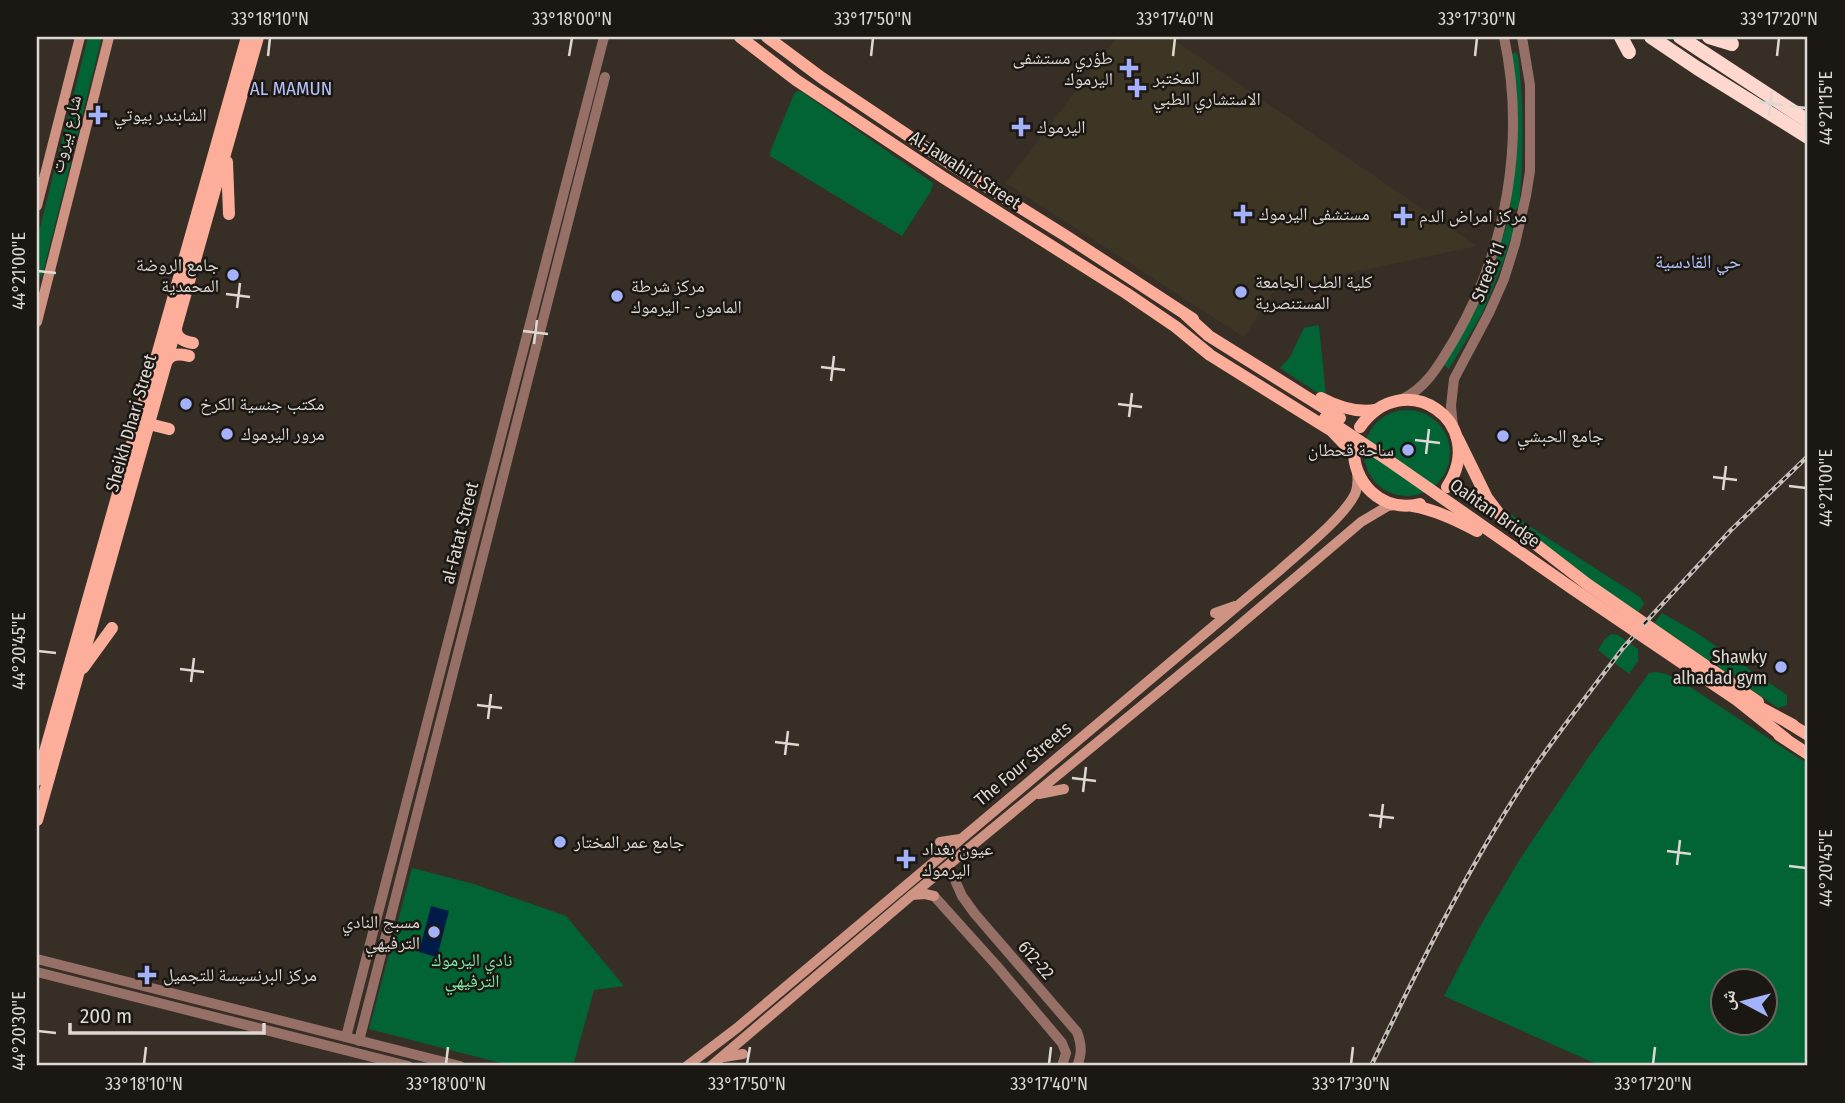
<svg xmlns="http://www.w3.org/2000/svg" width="1845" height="1103" font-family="'Fira Sans Condensed','Noto Naskh Arabic',sans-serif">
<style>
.medical{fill:#3e3625}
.green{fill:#026435;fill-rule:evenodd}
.water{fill:#001b48}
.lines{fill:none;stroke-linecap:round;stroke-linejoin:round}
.tertiary{stroke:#966f66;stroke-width:10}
.secondary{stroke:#cf9384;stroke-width:10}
.primary{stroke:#fcae9a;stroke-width:12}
.motorway{stroke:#fed7ce;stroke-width:14}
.rail-casing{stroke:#c6bfba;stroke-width:4.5}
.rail{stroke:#1b1713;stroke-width:2;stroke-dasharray:5;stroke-linecap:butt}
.ticks{fill:none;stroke:#ded8d3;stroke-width:2.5}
.poi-dot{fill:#a4b2fc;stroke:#1b1713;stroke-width:2.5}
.labels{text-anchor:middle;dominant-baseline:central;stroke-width:5;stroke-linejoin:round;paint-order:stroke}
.poi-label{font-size:18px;fill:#ded8d3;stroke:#1b1713;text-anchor:start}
.street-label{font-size:18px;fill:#ded8d3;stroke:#1b1713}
.park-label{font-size:18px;fill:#7ceaa2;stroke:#1b1713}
.neighbourhood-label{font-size:19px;fill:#b6c2fa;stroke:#1b1713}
.neatline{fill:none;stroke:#ded8d3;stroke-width:2.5}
.ticks-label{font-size:18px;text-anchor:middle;fill:#ded8d3}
</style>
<rect width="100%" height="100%" fill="#372e26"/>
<path class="medical" d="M 1117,37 L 1170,37 L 1477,246 L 1275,289 L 1244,337 L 1236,332 L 1006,183 Z"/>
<g class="green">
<path d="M 88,37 L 102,37 L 42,277 L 37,276 L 37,239 Z"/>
<path d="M 1515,52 L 1518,55 C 1524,107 1524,155 1519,207 L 1515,210 L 1510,206 L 1516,159 L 1511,55 Z"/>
<path d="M 797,91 L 802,92 L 933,183 L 931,191 L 902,236 L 770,156 L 770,152 L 794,94 Z"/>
<path d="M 1510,219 L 1513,219 L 1516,224 L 1502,265 L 1483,312 L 1449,369 L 1444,365 C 1469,317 1492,274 1508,221 Z"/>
<path d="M 1317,325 L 1319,326 L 1326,396 L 1324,397 L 1280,368 L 1290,357 L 1304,328 Z"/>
<circle cx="1407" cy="453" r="43"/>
<path d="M 1498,506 L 1640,597 L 1644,604 L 1637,614 L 1513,522 Z"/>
<path d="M 1662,613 L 1697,633 L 1787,695 L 1787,705 L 1778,708 L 1654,623 Z"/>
<path d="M 1611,634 L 1618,635 L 1638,649 L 1638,661 L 1629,674 L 1598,650 L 1605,639 Z"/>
<path d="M 1656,672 L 1666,674 L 1684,683 L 1808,764 L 1808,1066 L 1601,1066 L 1444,996 L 1479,928 L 1520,859 L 1590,755 L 1649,673 ZM 1722,981 L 1764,981 L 1764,1023 L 1722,1023 Z"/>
<path d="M 412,868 L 474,884 L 566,916 L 624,986 L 594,990 L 573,1066 L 512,1066 L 369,1029 Z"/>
</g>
<path class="water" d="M 431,906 L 449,911 L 437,957 L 419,952 Z"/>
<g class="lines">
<g class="tertiary">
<path d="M 1402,399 C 1427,388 1440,363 1454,340 C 1507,249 1526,140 1504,37"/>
<path d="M 1453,427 L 1451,406 L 1454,379 L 1489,313 L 1504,279 L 1515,244 L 1526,196 L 1530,171 L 1530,85 L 1522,37"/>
<path d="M 954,878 L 962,896 L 975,914 L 1077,1032 C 1082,1045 1082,1054 1077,1066"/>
<path d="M 934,896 L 997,966 L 1062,1043 L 1066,1053 L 1062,1066"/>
<path d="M 37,959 L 460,1066"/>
<path d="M 37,972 L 408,1066"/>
<path d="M 346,1037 L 604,37"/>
<path d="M 359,1041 L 605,77"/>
</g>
<g class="secondary">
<path d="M 37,206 L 80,37"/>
<path d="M 37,322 L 109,37"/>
<path d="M 1215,613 L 1235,606"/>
<path d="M 1039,794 L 1064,789"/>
<path d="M 940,842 L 960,839"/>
<path d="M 912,895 L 925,894 L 934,896"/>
<path d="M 724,1057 L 743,1054"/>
<path d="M 687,1066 L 737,1028 L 1280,570 C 1301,551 1343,518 1355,494 C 1358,487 1358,480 1357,472"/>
<path d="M 711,1066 L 912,895 L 1229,634 L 1361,522 L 1388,506 L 1394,505"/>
</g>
<g class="primary">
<path d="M 740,37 L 796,80 L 944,178 L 1126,293 L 1176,327 L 1210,355 L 1332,431 L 1354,454"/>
<path d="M 767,37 L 822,78 L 952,165 L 1066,236 L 1193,319"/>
<path d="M 227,162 L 229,214"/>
<path d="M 1186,315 L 1209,336 L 1340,418"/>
<path d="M 176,328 C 175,338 185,342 193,343"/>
<path d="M 167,361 C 171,353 182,354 189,356"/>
<path d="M 1321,398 C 1338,407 1357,413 1376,410"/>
<path d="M 1325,418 L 1388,460 L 1573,589 L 1737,700 L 1786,739"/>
<path d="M 149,424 L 169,429"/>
<path d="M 1360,427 C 1404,364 1490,422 1447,487"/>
<path d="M 1458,439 L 1487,498 L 1503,519 L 1587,584 L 1758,702"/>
<path d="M 1354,445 C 1351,483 1382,513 1420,504"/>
<path d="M 1413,506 C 1436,510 1457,520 1477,531"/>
<path d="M 83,668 L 112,628"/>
<path d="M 1748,701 L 1793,725"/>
<path d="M 1787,722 L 1808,735"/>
<path d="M 1779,735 L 1808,754"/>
<path d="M 37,780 L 247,37"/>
<path d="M 37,820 L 258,37"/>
</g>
<g class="motorway">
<path d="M 1621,37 L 1629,52"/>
<path d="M 1651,37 L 1697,68 L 1808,137"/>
<path d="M 1680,37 L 1808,121"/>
<path d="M 1709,37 L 1732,44"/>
</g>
<defs>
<g id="rail">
<path d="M 1644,624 L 1731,530 L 1808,456"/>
<path d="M 1371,1066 C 1419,966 1469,865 1531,772 C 1560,730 1592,689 1623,648 L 1633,637"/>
</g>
</defs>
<use href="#rail" class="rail-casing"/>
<use href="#rail" class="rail"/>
</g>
<path class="ticks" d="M 268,56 L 270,38M 569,56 L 572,38M 871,56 L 873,38M 1173,56 L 1175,38M 1475,56 L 1477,38M 1777,56 L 1779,38M 1759,102 L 1783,105M 1789,106 L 1806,108M 1769,116 L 1772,91M 38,271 L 56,273M 226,294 L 250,297M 237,308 L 240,283M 523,331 L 548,334M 534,344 L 537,320M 821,367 L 845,370M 831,381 L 834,356M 1118,404 L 1142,407M 1129,417 L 1132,393M 1415,440 L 1440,443M 1426,454 L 1429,429M 1713,477 L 1737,480M 1789,486 L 1806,488M 1723,490 L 1726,466M 38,651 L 56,653M 180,669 L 204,672M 191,682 L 194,658M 477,705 L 502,708M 488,719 L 491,694M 775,742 L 799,745M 785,755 L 788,731M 1072,778 L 1096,781M 1083,792 L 1086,767M 1369,815 L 1394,818M 1380,828 L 1383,804M 1667,851 L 1691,854M 1677,865 L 1680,840M 1789,866 L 1806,868M 38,1031 L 56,1033M 144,1064 L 146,1047M 446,1064 L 448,1047M 747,1064 L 750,1047M 1049,1064 L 1051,1047M 1351,1064 L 1353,1047M 1653,1064 L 1655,1047"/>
<g class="poi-dot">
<path d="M1125.5 57.5h7v7h7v7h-7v7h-7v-7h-7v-7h7z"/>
<path d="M1133.5 77.5h7v7h7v7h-7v7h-7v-7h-7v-7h7z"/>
<path d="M94.5 104.5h7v7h7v7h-7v7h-7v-7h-7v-7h7z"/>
<path d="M1017.5 116.5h7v7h7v7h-7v7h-7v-7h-7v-7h7z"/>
<path d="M1239.5 203.5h7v7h7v7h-7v7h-7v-7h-7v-7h7z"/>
<path d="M1399.5 205.5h7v7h7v7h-7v7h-7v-7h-7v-7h7z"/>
<circle cx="233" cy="275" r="7"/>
<circle cx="1241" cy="292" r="7"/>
<circle cx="617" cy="296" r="7"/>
<circle cx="186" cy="404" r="7"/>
<circle cx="227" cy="434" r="7"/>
<circle cx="1503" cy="436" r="7"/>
<circle cx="1408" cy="450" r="7"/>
<circle cx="1781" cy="667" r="7"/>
<circle cx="560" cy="842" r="7"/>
<path d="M902.5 848.5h7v7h7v7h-7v7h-7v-7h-7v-7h7z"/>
<circle cx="434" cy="932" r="7"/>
<path d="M143.5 964.5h7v7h7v7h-7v7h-7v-7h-7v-7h7z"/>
</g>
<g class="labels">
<g class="poi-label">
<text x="1113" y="58" text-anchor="end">طؤري مستشفى<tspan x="1113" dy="21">اليرموك</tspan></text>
<text x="1153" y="78">المختبر<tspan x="1153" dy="21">الاستشاري الطبي</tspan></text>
<text x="114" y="115">الشابندر بيوتي</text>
<text x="1037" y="127">اليرموك</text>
<text x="1259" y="214">مستشفى اليرموك</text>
<text x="1419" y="216">مركز امراض الدم</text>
<text x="219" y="265" text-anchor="end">جامع الروضة<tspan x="219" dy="21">المحمدية</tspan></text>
<text x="1255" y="282">كلية الطب الجامعة<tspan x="1255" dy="21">المستنصرية</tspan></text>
<text x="631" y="286">مركز شرطة<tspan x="631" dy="21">المامون - اليرموك</tspan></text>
<text x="200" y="404">مكتب جنسية الكرخ</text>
<text x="241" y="434">مرور اليرموك</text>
<text x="1517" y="436">جامع الحبشي</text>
<text x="1394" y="450" text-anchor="end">ساحة قحطان</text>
<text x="1767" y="657" text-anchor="end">Shawky<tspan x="1767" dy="21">alhadad gym</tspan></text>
<text x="574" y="842">جامع عمر المختار</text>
<text x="922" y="849">عيون بغداد<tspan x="922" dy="21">اليرموك</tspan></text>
<text x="420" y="922" text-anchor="end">مسبح النادي<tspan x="420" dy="21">الترفيهي</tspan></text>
<text x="163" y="975">مركز البرنسيسة للتجميل</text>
</g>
<g class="street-label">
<text transform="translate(66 134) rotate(-76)">شارع بيروت</text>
<text transform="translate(965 170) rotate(33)">Al-Jawahiri Street</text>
<text transform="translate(1488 272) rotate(-69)">Street 11</text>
<text transform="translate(131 423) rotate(-74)">Sheikh Dhari Street</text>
<text transform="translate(1495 513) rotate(35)">Qahtan Bridge</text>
<text transform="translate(460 533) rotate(-76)">al-Fatat Street</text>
<text transform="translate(1023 764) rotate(-40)">The Four Streets</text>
<text transform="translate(1036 960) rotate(49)">612-22</text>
</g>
<g class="park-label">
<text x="472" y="960">نادي اليرموك<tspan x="472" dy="21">الترفيهي</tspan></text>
</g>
<g class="neighbourhood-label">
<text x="291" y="88">AL MAMUN</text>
<text x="1698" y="261">حي القادسية</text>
</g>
</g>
<rect width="1845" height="1103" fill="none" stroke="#1b1713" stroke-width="77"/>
<g transform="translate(1744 1002) rotate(277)"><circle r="33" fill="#1b1713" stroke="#696460" stroke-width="2"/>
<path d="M0-5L12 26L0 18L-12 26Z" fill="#a4b2fc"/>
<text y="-10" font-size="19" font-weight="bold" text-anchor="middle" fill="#ded8d3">ش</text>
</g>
<path d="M70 1023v10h194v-10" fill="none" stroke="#ded8d3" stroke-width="3.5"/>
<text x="80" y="1023" font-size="21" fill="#ded8d3" stroke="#1b1713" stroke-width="5" paint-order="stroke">200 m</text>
<rect x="38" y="38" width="1768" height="1026" class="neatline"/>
<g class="ticks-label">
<text x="270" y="25">33°18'10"N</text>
<text x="572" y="25">33°18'00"N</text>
<text x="873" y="25">33°17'50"N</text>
<text x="1175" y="25">33°17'40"N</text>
<text x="1477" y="25">33°17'30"N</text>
<text x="1779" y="25">33°17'20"N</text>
<text transform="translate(1826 108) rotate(-90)" y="6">44°21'15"E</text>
<text transform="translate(19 271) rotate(-90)" y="6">44°21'00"E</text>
<text transform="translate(1826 488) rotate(-90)" y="6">44°21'00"E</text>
<text transform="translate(19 651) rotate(-90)" y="6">44°20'45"E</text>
<text transform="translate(1826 868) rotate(-90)" y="6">44°20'45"E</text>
<text transform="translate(19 1031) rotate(-90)" y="6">44°20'30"E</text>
<text x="144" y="1090">33°18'10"N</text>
<text x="446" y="1090">33°18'00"N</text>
<text x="747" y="1090">33°17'50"N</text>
<text x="1049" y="1090">33°17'40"N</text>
<text x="1351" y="1090">33°17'30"N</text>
<text x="1653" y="1090">33°17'20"N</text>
</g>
</svg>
